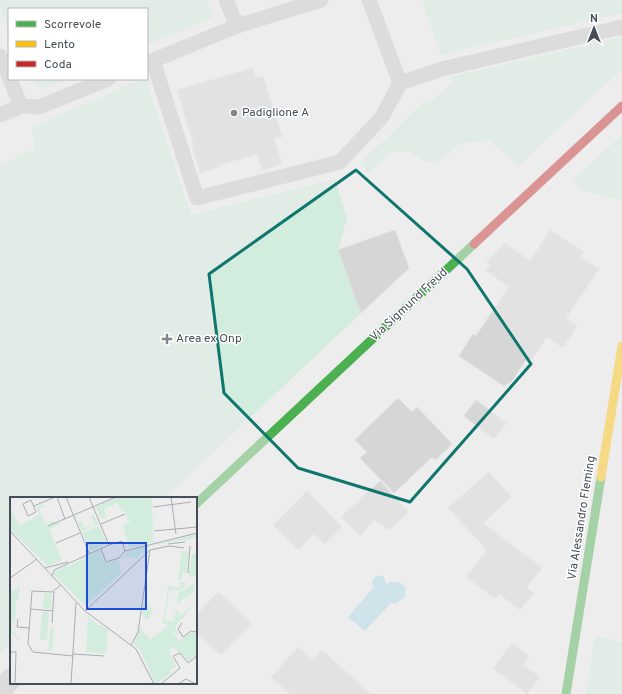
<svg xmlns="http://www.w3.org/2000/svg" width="622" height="694" font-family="Overpass,sans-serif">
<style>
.green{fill:#d2ecdd}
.water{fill:#a8d8e7}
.building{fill:#d6d6d7;stroke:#dedfe0}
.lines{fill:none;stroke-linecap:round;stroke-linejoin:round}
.lane{stroke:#c7c8cb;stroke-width:15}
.street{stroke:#c7c8cb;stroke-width:22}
.fast{stroke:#4caf50;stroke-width:9}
.slow{stroke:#ffc107;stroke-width:9}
.jam{stroke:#c62828;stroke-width:9}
.marked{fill:none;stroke:#0f766e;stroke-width:3;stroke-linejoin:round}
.poi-dot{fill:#80868c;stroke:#fff;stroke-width:1.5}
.labels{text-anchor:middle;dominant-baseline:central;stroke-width:3;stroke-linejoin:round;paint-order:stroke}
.poi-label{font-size:12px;fill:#454e58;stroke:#fff;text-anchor:start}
.street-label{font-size:12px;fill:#454e58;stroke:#fff}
.inset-road{fill:none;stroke:#aaadb1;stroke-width:1}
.view{fill:#1d4ed8;fill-opacity:0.15;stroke:#1d4ed8;stroke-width:2}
.inset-edge{fill:none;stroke:#454e58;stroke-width:2}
</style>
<rect width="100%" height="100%" fill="#ededed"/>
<g class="green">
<path d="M 0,0 L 206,0 L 214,17 L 147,45 L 147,9 L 9,9 L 9,30 L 0,8 Z"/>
<path d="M 422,0 L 622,0 L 622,13 L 441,55 Z"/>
<path d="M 622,37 L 622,69 L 518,166 L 489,140 L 461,143 L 436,164 L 422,160 L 410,152 L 391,152 L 369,173 L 359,164 L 427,99 L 431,102 L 452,83 L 450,77 Z"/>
<path d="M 30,79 L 65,79 L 42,89 Z"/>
<path d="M 139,80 L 146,81 L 191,215 L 335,179 L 347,218 L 338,250 L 361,313 L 165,498 L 11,498 L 11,643 L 0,653 L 0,165 L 34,149 L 32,127 Z"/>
<path d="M 622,135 L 622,200 L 578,189 L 574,179 Z"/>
<path d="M 595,636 L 622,642 L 622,694 L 586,694 Z"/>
</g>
<path class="water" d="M 377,575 L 384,577 L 386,584 C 394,580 399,581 405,587 L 405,597 L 396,604 L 391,603 L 365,631 L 348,617 L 373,588 L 372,581 Z"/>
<g class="building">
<path d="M 253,68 L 256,78 L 263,76 L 282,137 L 274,139 L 282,164 L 262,170 L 257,154 L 219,165 L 219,167 L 200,173 L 192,147 L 194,146 L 177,90 Z"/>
<path d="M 395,230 L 409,268 L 361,313 L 338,250 Z"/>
<path d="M 550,230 L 584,252 L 581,257 L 599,269 L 566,318 L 577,326 L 563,348 L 547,337 L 532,359 L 525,361 L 512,381 L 504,386 L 459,356 L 473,334 L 476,336 L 509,287 L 485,270 L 491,265 L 486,262 L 505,243 L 530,261 Z"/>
<path d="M 398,398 L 412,412 L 417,407 L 452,444 L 435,460 L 432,457 L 394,493 L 360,458 L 367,452 L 355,440 Z"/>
<path d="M 476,400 L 506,423 L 494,439 L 464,416 Z"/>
<path d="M 489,472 L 511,497 L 483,523 L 542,568 L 527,587 L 534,593 L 520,610 L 499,594 L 495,599 L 466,577 L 487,550 L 448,508 Z"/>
<path d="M 380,481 L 409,512 L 389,530 L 374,520 L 360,536 L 341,517 Z"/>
<path d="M 307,491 L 342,527 L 325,544 L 314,534 L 298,550 L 273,525 Z"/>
<path d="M 218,592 L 252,623 L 221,655 L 196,632 L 196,615 Z"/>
<path d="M 512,643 L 529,656 L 523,665 L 540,677 L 527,694 L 493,668 Z"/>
<path d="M 298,647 L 313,660 L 322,650 L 371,694 L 290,694 L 271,677 Z"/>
</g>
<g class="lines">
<g class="lane">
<path d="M 369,0 L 400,83 L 442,69 L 622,27"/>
<path d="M 237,26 L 321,0"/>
<path d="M 0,56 L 9,77"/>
<path d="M 153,61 L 197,198 L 340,162 L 382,117 L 400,83"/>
<path d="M 147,63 L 237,26 L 226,0"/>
<path d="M 10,79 L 21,106"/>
<path d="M 0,115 L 21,106 L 39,107 L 108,79"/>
</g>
<path class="street" d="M 0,690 L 11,679"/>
<g class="fast">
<path d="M 196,504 L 474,244"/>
<path d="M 566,694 L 601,477"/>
</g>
<path class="slow" d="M 601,477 L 622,346"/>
<path class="jam" d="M 474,244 L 622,106"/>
</g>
<path d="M0 0H622V694H0ZM 356,170 L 467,269 L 531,364 L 410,502 L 298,468 L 224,393 L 209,274 Z" fill="#ededed" fill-opacity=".55" fill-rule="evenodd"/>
<path class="marked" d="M 356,170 L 467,269 L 531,364 L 410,502 L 298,468 L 224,393 L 209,274 Z"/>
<g class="poi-dot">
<circle cx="234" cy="113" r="4"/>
<path d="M165 333h4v4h4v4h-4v4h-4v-4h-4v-4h4z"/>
</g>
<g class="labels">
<g class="poi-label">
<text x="242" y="113">Padiglione A</text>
<text x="176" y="339">Area ex Onp</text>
</g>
<g class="street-label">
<text transform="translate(409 305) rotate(-43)">Via Sigmund Freud</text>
<text transform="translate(582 518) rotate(-81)">Via Alessandro Fleming</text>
</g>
</g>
<g transform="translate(10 497)">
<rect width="187" height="187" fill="#ededed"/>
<path d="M 107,0 L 142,0 L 143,45 L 187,35 L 119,51 L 113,28 L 120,25 L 115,14 L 113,15 L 107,6 L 94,12 L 96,21 L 91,22 L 86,10 ZM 34,7 L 35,9 L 29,12 L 35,27 L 43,24 L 49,27 L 39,32 L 52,63 L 38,69 L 0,32 L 0,9 L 9,29 L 29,18 L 27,10 ZM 84,18 L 88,27 L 72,34 L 68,25 L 71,23 L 75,31 L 85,27 L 81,19 ZM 89,29 L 97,47 L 81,54 L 72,36 ZM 187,37 L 187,41 L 140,49 L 126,62 L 123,59 L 111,61 L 120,54 ZM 90,53 L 95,66 L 109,63 L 111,76 L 76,109 L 44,78 L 44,74 L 56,69 L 58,70 ZM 172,53 L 179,56 L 176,76 L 173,75 L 171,83 L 168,83 ZM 187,56 L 187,80 L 179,79 L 182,57 ZM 5,82 L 10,91 L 8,103 L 6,103 L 5,126 L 1,125 L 2,133 L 9,142 L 8,143 L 0,134 L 0,95 L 9,91 ZM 171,85 L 176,86 L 175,89 L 170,93 L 159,93 L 155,124 L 164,124 L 166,113 L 171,118 L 187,105 L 165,129 L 169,139 L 161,133 L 169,144 L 181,135 L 187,136 L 187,157 L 178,164 L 162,149 L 159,154 L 166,169 L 159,174 L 161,176 L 146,187 L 130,153 L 123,147 L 130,131 L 140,143 L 159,128 L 153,127 L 158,89 L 170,91 ZM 183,87 L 185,94 L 167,107 L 168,97 ZM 34,96 L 42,97 L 41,112 L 33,111 ZM 134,107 L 143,112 L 141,119 L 136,123 L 132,116 ZM 32,115 L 39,115 L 37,143 L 30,143 ZM 78,119 L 88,128 L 98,132 L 96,157 L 76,155 ZM 40,130 L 44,130 L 42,155 L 35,152 L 38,152 Z" fill="#d2ecdd"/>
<path class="inset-road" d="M 47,0 L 55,22M 56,0 L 79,56M 161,0 L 166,37M 21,3 L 26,15 L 18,19 L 13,7 ZM 24,9 L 45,0M 143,10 L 181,5M 91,27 L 115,17M 38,29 L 106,0M 0,34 L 75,114 L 126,152 L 144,187M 144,34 L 187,30M 46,46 L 70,36M 158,47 L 175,45M 99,48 L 112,44 L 115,54 L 187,36M 91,52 L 96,65 L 109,61 L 115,54M 35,71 L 58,65M 178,76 L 180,49M 42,79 L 44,73 L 99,48 L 79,0M 0,81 L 27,62M 51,88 L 42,95 L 22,94 L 18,147 L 23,155 L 63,159M 21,112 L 43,114M 75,114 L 140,53 L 159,49 L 174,51M 8,122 L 7,130 L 19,131M 42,126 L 44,95M 172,126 L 168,132 L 173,140 L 181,134 L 187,135M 121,148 L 128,135 L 140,53M 0,155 L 6,155 L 5,187M 63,157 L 94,159M 61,187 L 66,106M 151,187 L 170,171 L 163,159 L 170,156 L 178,166 L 187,159M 168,187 L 176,182 L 186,187"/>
<path class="view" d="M 77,46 L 136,46 L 136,112 L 77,112 Z"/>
<rect width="187" height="187" class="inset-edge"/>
</g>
<rect x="8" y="8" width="140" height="72" fill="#ffffff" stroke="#b5b8bc"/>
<rect x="16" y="21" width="20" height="6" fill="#4caf50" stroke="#b5b8bc"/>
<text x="44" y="28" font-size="12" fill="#454e58">Scorrevole</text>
<rect x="16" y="41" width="20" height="6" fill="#ffc107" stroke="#b5b8bc"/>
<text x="44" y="48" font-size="12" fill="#454e58">Lento</text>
<rect x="16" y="61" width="20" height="6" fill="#c62828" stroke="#b5b8bc"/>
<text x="44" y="68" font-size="12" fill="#454e58">Coda</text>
<g transform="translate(594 28)" stroke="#ffffff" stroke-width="3" paint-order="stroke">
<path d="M0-3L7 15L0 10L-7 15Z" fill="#454e58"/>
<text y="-6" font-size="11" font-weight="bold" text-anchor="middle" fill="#454e58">N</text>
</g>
</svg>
